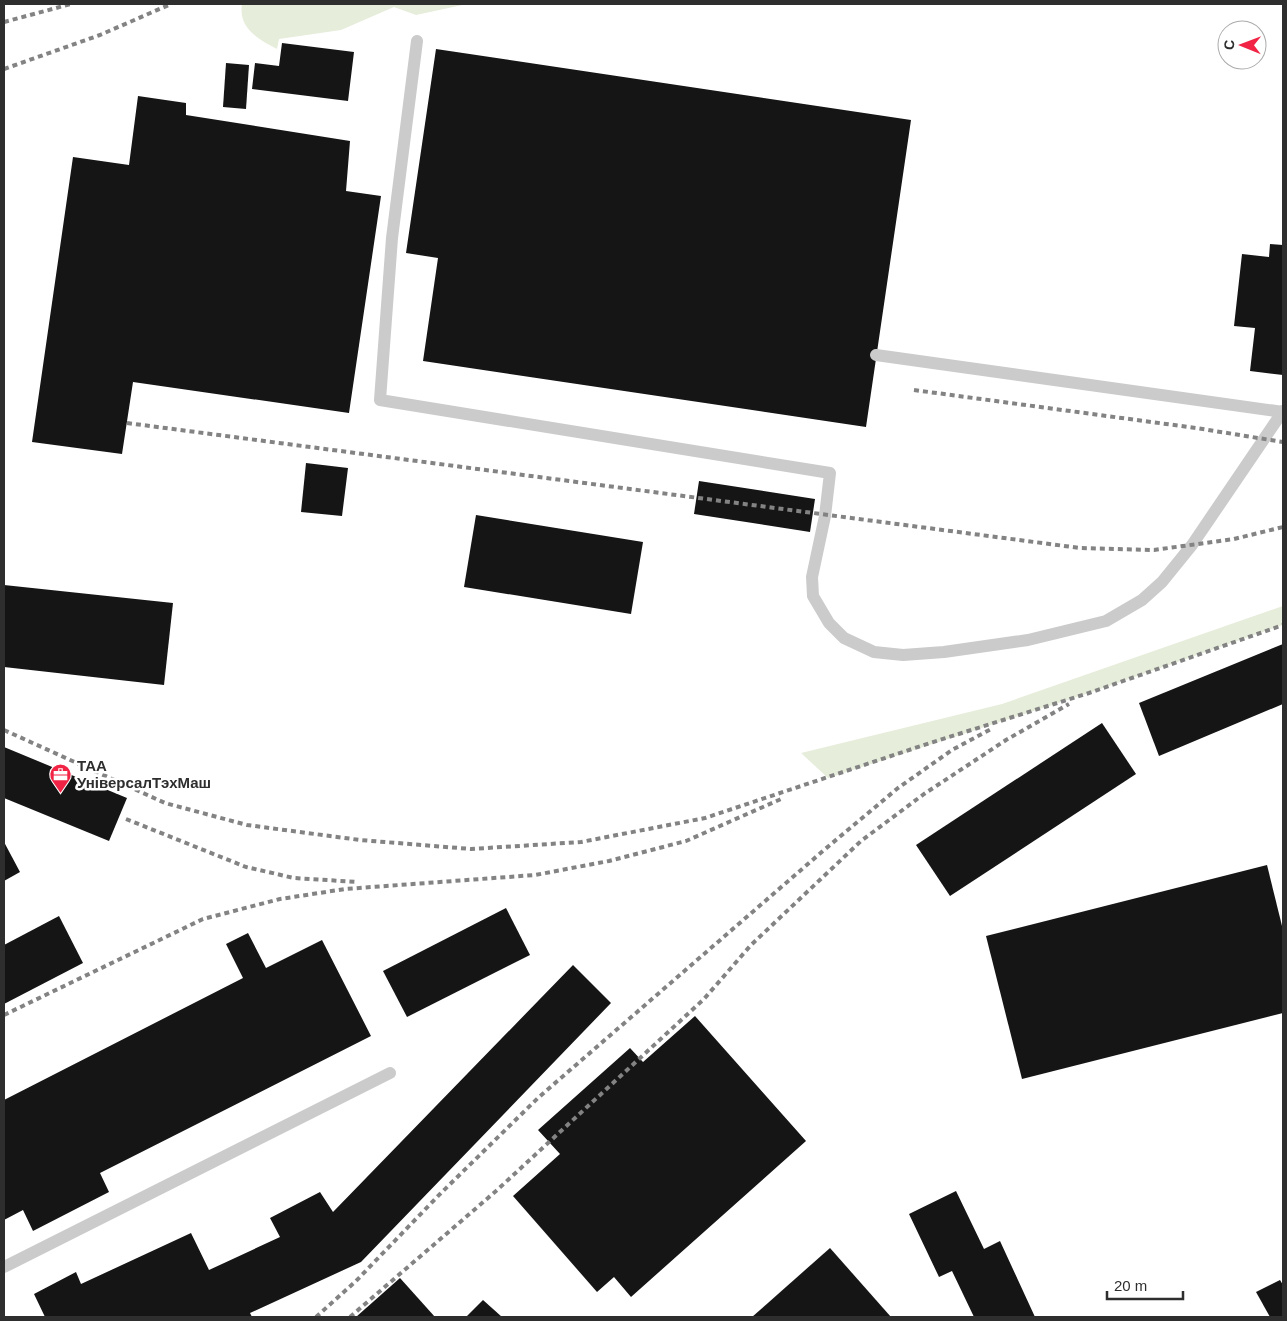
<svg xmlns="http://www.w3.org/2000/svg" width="1287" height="1321" font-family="Arial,sans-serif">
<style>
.green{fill:#e6eddb}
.building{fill:#151515}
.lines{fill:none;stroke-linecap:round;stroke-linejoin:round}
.lane{stroke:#cbcbcb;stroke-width:12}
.rail{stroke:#838383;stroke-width:4;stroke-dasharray:5 4;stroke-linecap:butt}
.labels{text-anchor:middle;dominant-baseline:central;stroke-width:5;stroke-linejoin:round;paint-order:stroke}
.poi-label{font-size:15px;font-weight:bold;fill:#2e2e2e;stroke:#fff;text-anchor:start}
</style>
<rect width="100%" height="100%" fill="#fff"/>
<g class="green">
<path d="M 242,4 L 467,4 L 416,15 L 394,7 L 341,30 L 279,39 L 277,49 C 258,39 238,28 242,4 Z"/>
<path d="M 1283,606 L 1283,625 L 1089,693 L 828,778 L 801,753 L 1002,704 Z"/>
</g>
<g class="building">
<path d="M 282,43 L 354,52 L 348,101 L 252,89 L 255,63 L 279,66 Z"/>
<path d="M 436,49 L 911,120 L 866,427 L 423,361 L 438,258 L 406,253 Z"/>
<path d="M 226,63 L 249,65 L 246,109 L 223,107 Z"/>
<path d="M 138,96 L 186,103 L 186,115 L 350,141 L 346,191 L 381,196 L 349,413 L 133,382 L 122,454 L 32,442 L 73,157 L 129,165 Z"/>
<path d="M 1270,244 L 1283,245 L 1283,375 L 1250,371 L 1255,328 L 1234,326 L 1242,254 L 1269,257 Z"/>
<path d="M 306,463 L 348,468 L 342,516 L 301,512 Z"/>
<path d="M 699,481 L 815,499 L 810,532 L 694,514 Z"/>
<path d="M 476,515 L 643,542 L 631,614 L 464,587 Z"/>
<path d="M 4,585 L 173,603 L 164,685 L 4,667 Z"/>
<path d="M 1283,644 L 1283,704 L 1159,756 L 1139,703 Z"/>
<path d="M 1102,723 L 1136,774 L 950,896 L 916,845 Z"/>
<path d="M 4,747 L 127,798 L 109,841 L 4,798 Z"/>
<path d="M 4,842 L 20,872 L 4,881 Z"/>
<path d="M 1267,865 L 1283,930 L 1283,1013 L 1022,1079 L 986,936 Z"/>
<path d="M 506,908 L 530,955 L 407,1017 L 383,971 Z"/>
<path d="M 59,916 L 83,963 L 4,1004 L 4,945 Z"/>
<path d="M 248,933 L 266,968 L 322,940 L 371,1036 L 100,1173 L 109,1192 L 33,1231 L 23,1210 L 4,1220 L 4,1100 L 243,978 L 226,944 Z"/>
<path d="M 573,965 L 611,1003 L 361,1262 L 250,1313 L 252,1317 L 45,1317 L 34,1294 L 76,1272 L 81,1284 L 191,1233 L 209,1270 L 280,1237 L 270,1218 L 320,1192 L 333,1212 Z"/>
<path d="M 695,1016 L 806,1141 L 631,1297 L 614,1277 L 597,1292 L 513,1196 L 560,1154 L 538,1130 L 630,1048 L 643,1062 Z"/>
<path d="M 956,1191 L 984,1249 L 1000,1241 L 1035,1317 L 974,1317 L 952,1271 L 939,1277 L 909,1214 Z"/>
<path d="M 830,1248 L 891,1317 L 752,1317 Z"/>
<path d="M 400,1278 L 435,1317 L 356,1317 Z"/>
<path d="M 1280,1280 L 1283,1285 L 1283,1316 L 1270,1317 L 1256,1292 Z"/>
<path d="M 483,1300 L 502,1317 L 466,1317 Z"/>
</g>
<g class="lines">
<g class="lane">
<path d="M 417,41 L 392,238 L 380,400 L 830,473 L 825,516 L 812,577 L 813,596 L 829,623 L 844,638 L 874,652 L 903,655 L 944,652 L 1028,640 L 1106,621 L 1142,600 L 1162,582 L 1192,545 L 1283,411"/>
<path d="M 876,355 L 1283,412"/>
<path d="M 4,1267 L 390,1073"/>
</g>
<g class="rail">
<path d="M 4,22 L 71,4"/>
<path d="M 4,69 L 100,35 L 171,4"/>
<path d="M 914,390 L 1196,428 L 1283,442"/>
<path d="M 127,423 L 1080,548 L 1154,550 L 1234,539 L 1283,527"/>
<path d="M 4,730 L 165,803 L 247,825 L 360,840 L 471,849 L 581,842 L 705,818 L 930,743 L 1089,693 L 1283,625"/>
<path d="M 126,819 L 246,867 L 294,878 L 358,882"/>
<path d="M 4,1015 L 203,919 L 280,899 L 345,889 L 535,875 L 609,861 L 686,841 L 781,799"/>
<path d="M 316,1317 L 356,1281 L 441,1193 L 539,1097 L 824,850 L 898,788 L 952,750 L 991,729"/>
<path d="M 350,1317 L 496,1191 L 704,999 L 751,945 L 861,841 L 924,794 L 1006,740 L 1069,704"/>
</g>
</g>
<defs>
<symbol id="office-pin" viewBox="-11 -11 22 30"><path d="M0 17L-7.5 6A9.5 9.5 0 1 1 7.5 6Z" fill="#f12445" stroke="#fff"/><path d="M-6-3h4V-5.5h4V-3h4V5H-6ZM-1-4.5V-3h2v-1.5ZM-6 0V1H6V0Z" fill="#fff"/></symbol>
</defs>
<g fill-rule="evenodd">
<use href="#office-pin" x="48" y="762" width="25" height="34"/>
</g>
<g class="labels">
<g class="poi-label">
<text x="77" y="765">ТАА<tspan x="77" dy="17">УніверсалТэхМаш</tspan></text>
</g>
</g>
<rect width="1287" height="1321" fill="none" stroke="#2e2e2e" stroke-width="10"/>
<g transform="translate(1242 45) rotate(271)"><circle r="24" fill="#ffffff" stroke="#ababab"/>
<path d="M0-4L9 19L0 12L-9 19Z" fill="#f12445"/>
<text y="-8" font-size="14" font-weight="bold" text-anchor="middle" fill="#2e2e2e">С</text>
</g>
<path d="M1107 1291v8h76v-8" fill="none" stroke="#2e2e2e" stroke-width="2.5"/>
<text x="1114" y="1291" font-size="15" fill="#2e2e2e" stroke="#ffffff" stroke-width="4" paint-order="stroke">20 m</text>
</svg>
